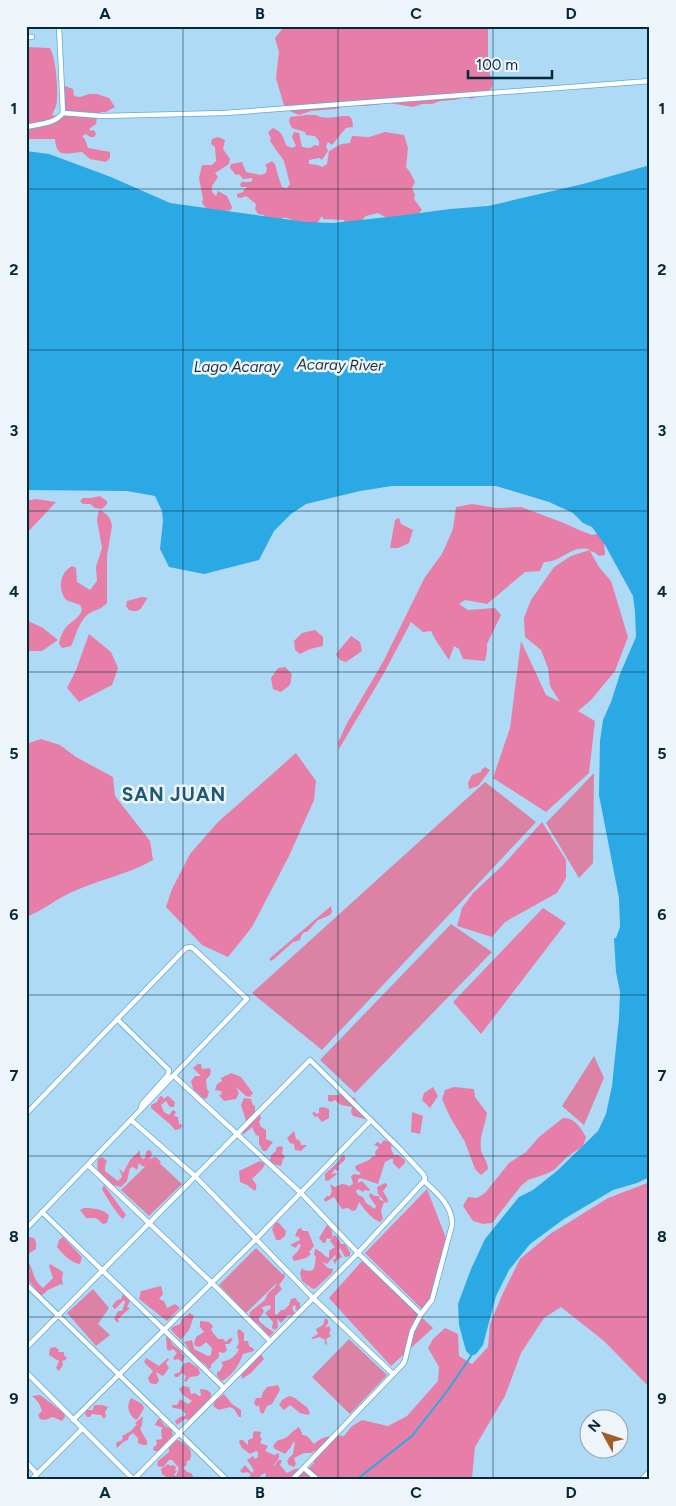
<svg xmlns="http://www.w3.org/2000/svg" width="676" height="1506" font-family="Figtree,sans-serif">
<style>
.green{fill:#dc82a5}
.forest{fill:#e67ea8}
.water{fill:#2ba9e5}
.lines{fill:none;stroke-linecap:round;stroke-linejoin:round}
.stream{stroke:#2ba9e5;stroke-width:2}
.street-casing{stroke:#60abd6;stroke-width:6}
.street{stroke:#fff;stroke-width:4.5}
.grid{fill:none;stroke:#072839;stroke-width:1;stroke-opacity:0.55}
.labels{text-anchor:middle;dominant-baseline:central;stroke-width:5;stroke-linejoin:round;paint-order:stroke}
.water-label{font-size:15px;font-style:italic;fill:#1c303c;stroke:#eef5fa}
.district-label{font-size:19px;font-weight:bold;letter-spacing:1px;fill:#1d5876;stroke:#eef5fa}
.neatline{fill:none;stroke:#072839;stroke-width:2}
.grid-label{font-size:16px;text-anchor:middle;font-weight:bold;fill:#072839}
</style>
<rect width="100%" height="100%" fill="#afdaf5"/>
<g class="green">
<path d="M 594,773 L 593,863 L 579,878 L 546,823 Z"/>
<path d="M 485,782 L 536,822 L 322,1050 L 252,993 Z"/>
<path d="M 451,924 L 492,952 L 355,1093 L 320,1060 Z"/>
<path d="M 594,1056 L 604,1078 L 584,1125 L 562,1106 Z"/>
<path d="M 154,1158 L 182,1184 L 149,1216 L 121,1190 Z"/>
<path d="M 256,1248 L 284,1276 L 246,1313 L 219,1285 Z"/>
<path d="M 93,1289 L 109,1308 L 98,1324 L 110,1335 L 96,1346 L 67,1313 Z"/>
<path d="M 349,1339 L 387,1375 L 350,1414 L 312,1377 Z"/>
</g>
<g class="forest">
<path d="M 303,26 L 488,26 L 488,68 L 493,84 L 489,93 L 471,99 L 467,97 L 454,100 L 440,101 L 432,104 L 422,104 L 413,107 L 389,103 L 365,106 L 352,104 L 335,109 L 311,111 L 299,115 L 285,109 L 276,78 L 279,52 L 275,38 L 283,28 Z"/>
<path d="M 26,47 L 50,48 C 56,60 58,86 57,100 C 57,106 54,110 52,115 L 61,117 L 67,114 L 61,90 L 65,86 L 73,89 L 74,96 L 80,97 L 89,94 L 97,94 L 109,98 L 115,107 L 106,112 L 101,112 L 97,117 L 96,124 L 89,129 L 91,131 L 94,130 L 96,134 L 94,137 L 90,137 L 86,134 L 82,136 L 85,139 L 88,148 L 110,152 L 110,158 L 106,162 L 90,159 L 82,152 C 67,153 56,159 55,139 L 26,139 Z"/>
<path d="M 307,115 L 316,115 C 325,121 338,115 349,116 L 352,119 L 353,127 L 346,128 L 332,145 L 328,142 L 326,146 L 328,151 L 322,160 L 319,158 L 309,160 L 309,164 C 314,165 318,164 322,167 L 327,164 L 329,151 L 341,144 L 350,143 L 352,136 L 369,137 L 385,132 L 404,135 L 408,148 L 406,167 L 410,172 L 415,182 L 412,188 L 415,195 L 414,199 L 422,210 L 416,216 L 392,221 L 378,213 L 366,216 L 359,223 L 345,224 L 344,220 L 323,219 L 322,216 L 316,225 L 300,227 C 294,222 291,217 282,218 L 280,222 L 267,222 L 264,215 L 258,214 L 255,209 L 256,204 L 246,196 L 241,198 L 237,197 L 237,194 L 243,192 L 243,191 L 247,187 L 241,187 L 240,184 L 242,182 L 250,182 L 252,181 L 252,178 L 243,179 L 239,174 L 236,175 L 230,168 L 231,164 L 242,162 L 246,172 L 261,175 L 266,173 L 267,168 L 265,165 L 272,161 L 275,164 C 277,172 279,179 282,187 L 287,188 L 290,184 L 284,161 L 270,141 L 271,138 L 268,132 L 273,128 C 285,134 282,137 287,146 L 292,148 L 296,146 L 292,137 L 294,132 L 299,133 L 302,147 L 310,148 L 315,145 L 319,146 L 319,141 L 315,136 L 306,135 L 305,132 L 292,128 L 289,122 L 290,117 Z"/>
<path d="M 218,137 L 225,140 L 223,149 L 230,159 L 229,164 L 215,173 L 218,177 L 212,186 L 212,192 L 216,196 L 218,191 L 227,196 L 232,207 L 231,210 C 220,211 207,215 202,202 L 203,199 L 199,178 L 202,165 L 212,165 L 216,161 L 215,147 L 211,144 L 212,139 Z"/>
<path d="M 100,496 L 107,501 L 107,504 L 102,509 L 95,508 L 90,504 L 83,504 L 80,501 L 83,498 L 91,498 Z"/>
<path d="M 36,499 L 56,502 L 26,534 L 26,501 Z"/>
<path d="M 472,504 L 497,508 L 521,507 L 564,523 L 579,530 L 592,535 L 600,533 L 604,541 L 605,555 L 599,556 L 594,552 L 590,551 L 599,567 L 611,581 L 628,637 L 615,671 L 591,700 L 578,711 L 595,721 L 589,773 L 546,812 L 493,778 L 510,728 L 521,641 L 546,695 L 560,702 L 550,686 L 548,668 L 541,650 L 525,637 L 524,618 L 531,600 L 554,567 L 571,556 L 590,550 C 573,543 561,563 544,562 L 540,571 L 525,572 L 487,604 L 465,600 L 459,604 L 468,610 L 495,608 L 501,615 L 487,644 L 487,651 L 485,661 L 463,659 L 459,649 L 454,646 L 449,660 L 435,639 L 431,631 L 423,632 L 411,622 L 384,673 L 339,749 L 338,743 L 346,725 L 383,662 L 425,577 L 442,554 L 453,529 L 456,507 Z"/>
<path d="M 99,510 C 107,513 111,518 112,526 L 107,556 L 107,603 C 100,611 92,610 86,616 C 78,624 76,636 71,646 L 62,648 L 59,644 C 63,620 79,623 82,609 L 80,605 L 66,600 C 58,590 59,573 72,566 L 76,568 L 77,582 L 90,590 L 97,581 L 96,567 L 102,548 L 97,520 Z"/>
<path d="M 399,518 L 401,524 L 413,530 L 409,543 L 398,548 L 390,548 L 395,520 Z"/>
<path d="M 142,597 L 148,598 C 141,605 143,614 129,610 L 126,606 L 127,601 Z"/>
<path d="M 26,620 L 43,628 L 58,640 L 42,651 L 26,651 Z"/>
<path d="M 315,630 L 323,637 L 323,646 L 310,649 L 300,654 L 295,650 L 294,641 L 302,633 Z"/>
<path d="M 89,634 L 111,652 L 118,668 L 112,685 L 79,702 L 67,688 L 76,670 Z"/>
<path d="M 351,636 L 360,642 L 362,651 L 346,662 L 340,660 L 336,654 Z"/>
<path d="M 285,667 L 292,674 L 290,685 L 281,692 L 273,689 L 271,678 L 278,668 Z"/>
<path d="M 41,739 L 60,745 L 76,757 L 113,777 L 115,796 L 150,841 L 153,860 C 127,875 97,880 70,893 C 55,900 42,911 26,917 L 26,744 Z"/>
<path d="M 296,753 L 316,781 L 314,800 L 289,856 L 252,927 L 228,957 L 202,945 L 166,907 L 172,889 L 190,854 L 218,822 Z"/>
<path d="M 485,767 L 490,770 L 478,786 L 469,789 L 468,783 L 472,775 L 481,772 L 482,769 Z"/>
<path d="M 542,822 L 566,860 L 566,878 L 557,893 L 505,922 L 492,937 L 457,926 L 462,908 L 473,893 L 502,866 Z"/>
<path d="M 331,906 L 332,912 L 330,915 L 318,920 L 307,932 L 304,932 L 301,936 L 300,940 L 293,942 L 274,959 L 271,961 L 269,959 Z"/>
<path d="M 543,908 L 566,923 L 481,1034 L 453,1002 Z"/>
<path d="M 198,1064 L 201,1064 L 202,1069 L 209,1068 L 211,1070 L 210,1075 L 206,1080 L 207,1089 L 209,1092 L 207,1098 L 204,1099 L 193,1089 L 191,1081 L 195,1076 L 201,1076 L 193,1068 Z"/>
<path d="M 231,1073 L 241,1077 L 253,1093 L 250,1097 L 246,1096 L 236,1087 L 239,1093 L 236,1099 L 224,1101 L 219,1095 L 222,1094 L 221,1091 L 215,1090 L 217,1084 L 222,1081 L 221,1078 Z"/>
<path d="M 433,1087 L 438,1096 L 430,1108 L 422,1100 L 424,1093 Z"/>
<path d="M 454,1087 L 474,1089 L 475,1097 L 487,1113 C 485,1126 479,1136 481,1150 C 482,1156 487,1159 488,1169 L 481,1175 L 475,1169 L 465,1142 L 450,1117 L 442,1099 L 445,1090 Z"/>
<path d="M 340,1092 L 350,1097 L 355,1098 C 358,1108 365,1105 369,1118 L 365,1119 L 353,1116 L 351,1112 L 352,1107 L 341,1105 L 335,1100 L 331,1102 L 328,1101 L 328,1095 L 339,1095 Z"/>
<path d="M 160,1096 L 163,1097 L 163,1099 L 168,1096 L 175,1102 L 174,1107 L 170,1107 L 166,1101 L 161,1105 L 164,1112 L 169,1115 L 173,1110 L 176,1112 L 174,1116 L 178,1117 L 179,1124 L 183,1125 L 180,1129 L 175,1130 L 171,1125 L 151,1108 L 151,1105 L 157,1102 Z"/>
<path d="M 244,1098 L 251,1099 L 253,1105 L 255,1106 L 255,1113 L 260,1114 L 261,1118 L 259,1122 L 261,1127 L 266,1130 L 266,1139 L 273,1142 L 266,1151 L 263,1151 L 259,1144 L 259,1136 L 256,1135 L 252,1127 L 244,1134 L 240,1133 L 240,1129 L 246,1121 L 241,1105 Z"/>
<path d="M 323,1107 L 329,1109 L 329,1118 L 322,1122 L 317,1116 L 315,1117 L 312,1113 L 315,1112 L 316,1114 L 319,1113 L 319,1108 Z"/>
<path d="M 412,1112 L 423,1116 L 420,1134 L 411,1132 Z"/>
<path d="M 563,1118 C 574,1117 581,1128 586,1137 L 583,1146 L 568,1156 L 554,1170 L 546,1174 L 528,1180 L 521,1186 L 492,1223 L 483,1224 L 473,1221 L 463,1206 L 468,1197 L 477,1198 L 485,1193 L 509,1163 L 526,1152 L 539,1137 Z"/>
<path d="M 294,1131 L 296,1139 L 300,1141 L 301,1145 L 307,1145 L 301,1151 L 295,1150 L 294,1144 L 290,1143 L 287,1138 Z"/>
<path d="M 384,1140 L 392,1143 L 391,1149 L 394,1155 L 398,1155 L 405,1160 L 405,1163 L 399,1169 L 393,1163 L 393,1159 L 391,1159 L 385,1162 L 378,1184 L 360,1178 L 358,1180 L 358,1183 L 362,1181 L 370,1190 L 369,1191 L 365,1190 L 363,1192 L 358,1189 L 356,1191 L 358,1195 L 363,1197 L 366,1203 L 375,1209 L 376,1206 L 369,1196 L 370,1193 L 375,1196 L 379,1196 L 380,1200 L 384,1201 L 378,1194 L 377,1187 L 385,1183 L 387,1184 L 387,1186 L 383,1191 L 388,1200 L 387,1203 L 384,1202 L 381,1211 L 383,1219 L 380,1222 C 373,1220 364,1209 359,1202 L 356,1210 L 352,1211 L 348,1208 L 342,1209 L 334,1197 L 325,1202 L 324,1199 L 327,1196 L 330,1196 L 332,1191 L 330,1184 L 335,1187 L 342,1184 L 348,1185 L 348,1187 L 353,1184 L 351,1176 L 354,1174 L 359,1175 L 361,1173 L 356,1170 L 355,1166 L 369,1160 L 373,1156 L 376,1156 L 375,1152 L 379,1147 L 374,1145 L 377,1142 L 381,1144 Z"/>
<path d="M 280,1146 L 283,1147 L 282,1153 L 285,1157 L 283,1159 L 281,1166 L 273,1164 L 270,1160 L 271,1155 L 276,1151 L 276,1148 Z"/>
<path d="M 140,1150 L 140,1156 L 143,1159 L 145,1158 L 146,1152 L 148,1150 L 151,1151 L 152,1155 L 149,1159 L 156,1157 L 161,1162 L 158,1166 L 154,1163 L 148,1167 L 142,1166 L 139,1163 L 137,1170 L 133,1167 L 130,1168 L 127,1181 L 121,1187 C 107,1185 94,1174 98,1159 L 102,1157 L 107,1161 L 105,1166 L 105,1171 L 118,1181 L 122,1177 L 119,1168 L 123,1173 L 130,1160 Z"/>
<path d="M 342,1155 L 345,1156 L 345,1160 L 338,1166 L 339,1169 L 337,1171 L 335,1169 L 331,1175 L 335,1173 L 337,1174 L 328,1181 L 325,1180 L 325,1174 L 338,1162 Z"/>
<path d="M 260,1161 L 265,1164 L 263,1168 L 252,1179 C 256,1184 258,1185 255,1191 L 247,1185 L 240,1182 L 239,1171 Z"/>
<path d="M 650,1182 L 650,1388 L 604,1341 L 561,1307 L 544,1318 L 521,1353 L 505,1396 L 475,1447 L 472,1478 L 473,1480 L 262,1480 L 266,1476 L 265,1473 L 261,1475 L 259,1480 L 245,1480 L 251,1475 L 248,1472 L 242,1473 L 240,1471 L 245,1465 L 252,1473 L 254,1470 L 247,1460 L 253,1456 L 255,1459 L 258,1457 L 258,1452 L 256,1451 L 250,1454 L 242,1448 L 239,1442 L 240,1440 L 243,1440 L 248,1445 L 248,1440 L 253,1438 L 253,1433 L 255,1431 L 261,1432 L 260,1437 L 262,1439 L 260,1443 L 268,1446 L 265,1451 L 274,1455 L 279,1453 L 279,1458 L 273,1466 L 275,1465 L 278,1460 L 282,1460 L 280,1465 L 287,1473 L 295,1469 L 309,1468 L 314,1463 L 315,1450 L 312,1453 L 304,1453 L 294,1458 L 296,1464 L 294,1467 L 289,1465 L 287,1461 L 289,1458 L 293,1454 L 295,1441 L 292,1444 L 291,1447 L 285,1454 L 275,1449 L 273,1446 L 278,1440 C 288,1440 291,1431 299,1427 L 302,1433 L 302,1435 L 307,1436 L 314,1444 C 322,1436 332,1435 344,1436 L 352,1426 L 362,1420 L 388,1426 L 407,1416 L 438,1381 L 439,1367 L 428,1348 L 433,1339 L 445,1328 L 458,1334 L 459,1356 L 472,1364 L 488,1347 L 490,1324 L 503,1293 L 520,1259 L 550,1234 L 608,1198 Z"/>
<path d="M 104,1185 L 126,1215 L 123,1219 C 118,1216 105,1195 102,1189 Z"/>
<path d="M 427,1189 L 446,1238 L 426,1313 L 365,1253 Z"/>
<path d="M 84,1208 C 93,1208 103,1209 109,1215 L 107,1223 L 103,1224 L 96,1218 L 86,1218 L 80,1210 Z"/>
<path d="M 278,1222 L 286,1231 L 285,1236 L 280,1240 L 276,1240 L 272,1229 L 275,1223 Z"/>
<path d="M 327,1225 C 332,1229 333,1232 332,1238 L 334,1235 L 337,1237 L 341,1244 L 345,1244 L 350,1252 L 350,1256 L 345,1257 L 340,1248 L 339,1251 L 342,1257 L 337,1260 L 335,1264 L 333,1260 L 336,1258 L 335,1255 L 327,1264 L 322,1262 L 328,1268 L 333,1269 L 332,1273 L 316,1288 L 313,1289 L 302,1281 L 300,1273 L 302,1268 L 304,1270 L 310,1271 L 314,1269 L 316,1257 L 314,1255 L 315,1249 C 321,1250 323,1256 329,1258 L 329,1251 L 335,1247 L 330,1241 L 332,1238 L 329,1239 L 327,1238 L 325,1243 L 323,1243 L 319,1238 Z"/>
<path d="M 301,1228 L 303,1231 L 308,1231 L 314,1246 L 309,1252 L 311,1254 L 306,1258 L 294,1261 L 292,1257 L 298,1251 L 301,1245 L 298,1244 L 296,1248 L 290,1245 L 300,1240 L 299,1237 L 295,1236 L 298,1229 Z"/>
<path d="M 30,1237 L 34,1238 L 36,1242 L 36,1249 L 28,1254 L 27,1259 C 34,1270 32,1279 43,1288 L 53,1278 L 49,1266 L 50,1264 L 63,1272 L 62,1279 L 63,1285 L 61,1284 L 48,1290 L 41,1296 L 26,1277 L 30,1272 L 26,1264 L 26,1241 Z"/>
<path d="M 63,1237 L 82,1257 L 80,1264 C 73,1264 62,1254 57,1247 L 59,1240 Z"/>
<path d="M 362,1261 L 433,1328 L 391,1366 L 329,1298 Z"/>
<path d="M 284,1273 L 285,1277 L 279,1285 L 282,1289 L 275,1296 L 275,1314 L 277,1315 L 281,1310 L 284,1310 L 289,1305 L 291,1299 L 296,1298 L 297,1301 L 300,1303 L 300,1309 L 297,1310 L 295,1309 L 296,1306 L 294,1305 L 292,1308 L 295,1314 L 292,1316 L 288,1315 L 281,1323 L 277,1319 L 278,1327 L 275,1330 L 272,1328 L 273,1322 L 265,1313 L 271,1308 L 270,1305 L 262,1307 L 264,1312 L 259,1318 L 259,1321 L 266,1327 L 274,1332 L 270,1336 C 264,1333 263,1328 258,1324 C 253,1320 249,1320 250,1312 L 265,1300 L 268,1293 L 275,1287 L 279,1277 Z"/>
<path d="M 161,1286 L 163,1294 L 159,1299 L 164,1301 L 167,1308 L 175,1304 L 180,1308 L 167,1321 L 139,1299 L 141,1291 Z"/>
<path d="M 123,1294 L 125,1294 L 126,1297 L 131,1299 L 127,1307 L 130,1308 L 118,1319 L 119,1322 L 117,1322 L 114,1319 L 118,1311 L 122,1311 L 125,1302 L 124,1300 L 115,1309 L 112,1306 L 117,1300 L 121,1299 Z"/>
<path d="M 190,1313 L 194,1316 L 189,1330 L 181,1340 L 171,1330 L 172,1327 L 180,1324 L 182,1319 Z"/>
<path d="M 325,1318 L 328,1320 L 328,1323 L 325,1328 L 329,1326 L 331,1330 L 329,1333 L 331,1336 L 326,1339 L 327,1345 L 325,1344 L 325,1340 L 320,1337 L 313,1339 L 311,1338 L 318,1334 L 316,1329 L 323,1325 Z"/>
<path d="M 200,1321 L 209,1322 L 213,1326 L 211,1330 L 218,1339 L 223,1339 L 226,1342 L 230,1338 L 233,1339 L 229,1344 L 225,1344 L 227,1350 L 224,1353 L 219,1352 L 219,1357 L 211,1365 L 211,1368 L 208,1369 L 207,1366 L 192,1354 L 184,1342 L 192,1340 L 194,1349 L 208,1356 L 211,1355 L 212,1348 L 206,1342 L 200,1347 L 195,1346 L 194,1343 L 196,1337 L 204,1332 L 200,1327 Z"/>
<path d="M 239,1329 L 244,1333 L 244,1341 L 248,1341 L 249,1346 L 254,1349 L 254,1351 L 243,1354 C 240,1363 232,1377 222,1381 L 217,1376 L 217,1372 L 220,1371 L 223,1365 L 221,1362 C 229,1360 235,1358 239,1349 L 236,1348 L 239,1343 L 237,1331 Z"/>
<path d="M 166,1337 L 168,1337 L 173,1345 L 181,1351 L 182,1354 L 185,1356 L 182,1362 L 178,1359 L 175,1360 L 173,1358 L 177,1353 L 173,1349 L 169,1351 L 167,1349 Z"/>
<path d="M 55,1347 L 59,1350 L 58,1352 L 64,1352 L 64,1355 L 67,1358 L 64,1361 L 62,1360 L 63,1365 L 59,1371 L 56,1368 L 59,1361 L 49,1355 L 50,1348 Z"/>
<path d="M 261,1354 L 264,1359 L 251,1373 L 242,1379 L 241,1373 L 259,1355 Z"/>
<path d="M 146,1358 L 159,1366 L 168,1358 L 169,1359 L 166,1363 L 169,1368 L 163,1376 L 156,1372 L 159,1381 L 156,1384 C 151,1384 149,1383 148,1378 L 153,1371 L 144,1362 Z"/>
<path d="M 189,1362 L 198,1368 L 200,1373 L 198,1376 L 190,1377 L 186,1382 L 184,1381 L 186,1376 L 182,1373 L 178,1377 L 175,1377 L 174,1374 L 180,1372 C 181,1366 183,1363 189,1362 Z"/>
<path d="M 278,1385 L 280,1390 L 272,1404 L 267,1406 L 263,1414 L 260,1412 L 259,1406 L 256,1406 L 254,1403 L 256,1398 L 261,1398 L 263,1392 L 267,1387 Z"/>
<path d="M 183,1386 L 189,1387 L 191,1394 L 195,1393 L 199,1396 L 201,1396 L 200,1389 L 207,1390 L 211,1393 L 211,1399 L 207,1401 L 190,1420 L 185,1419 L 177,1425 L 175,1421 L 180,1417 L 185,1416 L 186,1414 L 181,1409 L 173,1408 L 172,1405 L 177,1405 L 180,1399 L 188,1404 L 192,1401 L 182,1394 L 179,1389 Z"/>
<path d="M 224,1394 L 232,1404 L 241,1410 L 241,1417 L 239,1417 L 234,1409 L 230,1407 L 219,1410 L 213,1406 L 215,1401 Z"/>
<path d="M 40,1395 L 64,1413 L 65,1417 L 62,1421 L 53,1417 L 45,1420 L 40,1419 L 38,1415 L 42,1411 C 40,1404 38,1401 32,1396 Z"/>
<path d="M 289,1396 C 296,1397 300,1403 307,1407 L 310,1413 L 308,1415 L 300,1413 L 290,1405 L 284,1410 L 279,1405 L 282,1400 Z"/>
<path d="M 131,1398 L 142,1404 L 144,1408 L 139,1417 L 136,1420 C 128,1414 126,1407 131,1398 Z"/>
<path d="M 95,1405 L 102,1405 L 108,1407 L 105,1412 L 106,1416 L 104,1419 L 101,1415 L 92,1414 L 90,1417 L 87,1417 L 85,1414 L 87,1410 L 93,1410 L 93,1408 Z"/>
<path d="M 143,1416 L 142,1425 L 140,1429 L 147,1441 L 147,1445 L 143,1445 L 138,1443 L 138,1438 L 133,1433 L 129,1436 L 128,1440 L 123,1442 L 117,1448 L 116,1444 L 117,1442 L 121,1441 L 123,1438 L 122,1436 L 131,1431 L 137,1424 L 135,1423 Z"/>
<path d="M 158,1419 L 160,1419 L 165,1426 L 171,1429 L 173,1435 L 158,1451 L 154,1451 L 153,1448 L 157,1444 L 156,1440 L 162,1439 L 161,1430 L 163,1428 L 155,1425 Z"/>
<path d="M 178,1440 C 187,1445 194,1449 190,1460 L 187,1461 L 186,1466 L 183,1467 L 187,1472 L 191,1473 L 195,1480 L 167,1480 L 168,1478 L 162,1474 L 161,1469 L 168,1464 L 170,1466 L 173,1465 L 176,1467 L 175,1470 L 177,1471 L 174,1475 L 176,1476 L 179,1468 L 172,1460 L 169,1460 L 163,1467 L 157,1466 L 158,1461 L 169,1452 C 168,1445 172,1442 178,1440 Z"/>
</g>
<path class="water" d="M 26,151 L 49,154 L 111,177 L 170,203 L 306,222 L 333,223 L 397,216 L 450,209 L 488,206 L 583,184 L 650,165 L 650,1177 L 637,1183 L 613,1190 L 564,1219 L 530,1244 L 509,1270 L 496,1296 L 483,1345 L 476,1354 L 471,1356 L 466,1351 L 459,1325 L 458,1304 L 471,1269 L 485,1239 L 519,1197 L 533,1190 L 558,1170 L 598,1131 L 606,1114 L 612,1086 L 619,1018 L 620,992 L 616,972 L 614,938 L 616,938 L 620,927 L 619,898 L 599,795 L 600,741 L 603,720 L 611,702 L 620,674 L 636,637 L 635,612 L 633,596 L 605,545 L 592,527 L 583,523 L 573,513 L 549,502 L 496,486 L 392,486 L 360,491 L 306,504 L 291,514 L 274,531 L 259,560 L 204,574 L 169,567 L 160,549 L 163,521 L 162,511 L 155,496 L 127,491 L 26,490 Z"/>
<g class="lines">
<path class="stream" d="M 356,1480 L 412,1436 L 448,1390 L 471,1356"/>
<defs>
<g id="street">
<path d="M 59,26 L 63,113"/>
<path d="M 26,37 L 32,37"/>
<path d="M 26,127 C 39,124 55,124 63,113 L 102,116 L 225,113 L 650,81"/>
<path d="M 117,1019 L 169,1070 L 168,1075 L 142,1104 L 141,1108"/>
<path d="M 174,1076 L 301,1193 L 358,1253 L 421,1314"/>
<path d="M 26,1114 L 186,948 L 191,947 L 195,950 L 247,999 L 26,1229"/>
<path d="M 131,1120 L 195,1176 L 313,1298 L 393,1374"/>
<path d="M 88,1165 L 211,1282 L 270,1341"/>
<path d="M 42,1212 L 224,1388"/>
<path d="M 26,1284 L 227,1480"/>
<path d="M 26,1348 L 310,1060 L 399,1148 L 423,1174 L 425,1178 L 424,1181 L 358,1253 L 134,1479"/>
<path d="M 26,1372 L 134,1480"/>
<path d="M 73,1420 L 256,1239 L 371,1120"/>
<path d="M 26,1462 L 37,1474"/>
<path d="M 304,1468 L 318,1480"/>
<path d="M 31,1480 L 82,1429"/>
<path d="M 292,1480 L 403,1364 L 405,1360 L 412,1331 L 421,1314 L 432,1300 L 452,1225 C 453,1206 437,1193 424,1181"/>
<path d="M 641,1480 L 650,1471"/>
</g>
</defs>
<use href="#street" class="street-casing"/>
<use href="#street" class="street"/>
</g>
<path class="grid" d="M 183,26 L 183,1480M 338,26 L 338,1480M 493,26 L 493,1480M 26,189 L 650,189M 26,350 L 650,350M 26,511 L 650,511M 26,672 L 650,672M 26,834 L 650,834M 26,995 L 650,995M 26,1156 L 650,1156M 26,1317 L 650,1317"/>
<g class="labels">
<g class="water-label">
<text transform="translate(340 365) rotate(1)">Acaray River</text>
<text x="237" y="367">Lago Acaray</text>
</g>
<g class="district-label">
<text x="174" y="794">SAN JUAN</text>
</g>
</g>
<rect width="676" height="1506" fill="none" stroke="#eef5fa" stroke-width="55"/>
<g transform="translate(604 1434) rotate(310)"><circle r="24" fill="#eef5fa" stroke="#92a3ad"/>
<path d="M0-4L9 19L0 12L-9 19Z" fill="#9f5d2a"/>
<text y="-8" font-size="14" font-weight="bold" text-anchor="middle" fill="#072839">N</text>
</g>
<path d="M468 70v8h84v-8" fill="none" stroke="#072839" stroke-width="2.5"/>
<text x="476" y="70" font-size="15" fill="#072839" stroke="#eef5fa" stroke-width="4" paint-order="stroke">100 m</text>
<rect x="28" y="28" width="620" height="1450" class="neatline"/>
<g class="grid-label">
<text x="105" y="19">A</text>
<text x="260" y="19">B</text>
<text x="416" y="19">C</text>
<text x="571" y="19">D</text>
<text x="14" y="114">1</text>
<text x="662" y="114">1</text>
<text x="14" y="275">2</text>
<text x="662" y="275">2</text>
<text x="14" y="436">3</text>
<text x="662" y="436">3</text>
<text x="14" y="597">4</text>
<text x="662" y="597">4</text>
<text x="14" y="759">5</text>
<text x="662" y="759">5</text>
<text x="14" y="920">6</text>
<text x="662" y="920">6</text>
<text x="14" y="1081">7</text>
<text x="662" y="1081">7</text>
<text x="14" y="1242">8</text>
<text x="662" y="1242">8</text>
<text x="14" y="1404">9</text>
<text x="662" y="1404">9</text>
<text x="105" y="1498">A</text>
<text x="260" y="1498">B</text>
<text x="416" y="1498">C</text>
<text x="571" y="1498">D</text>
</g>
</svg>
